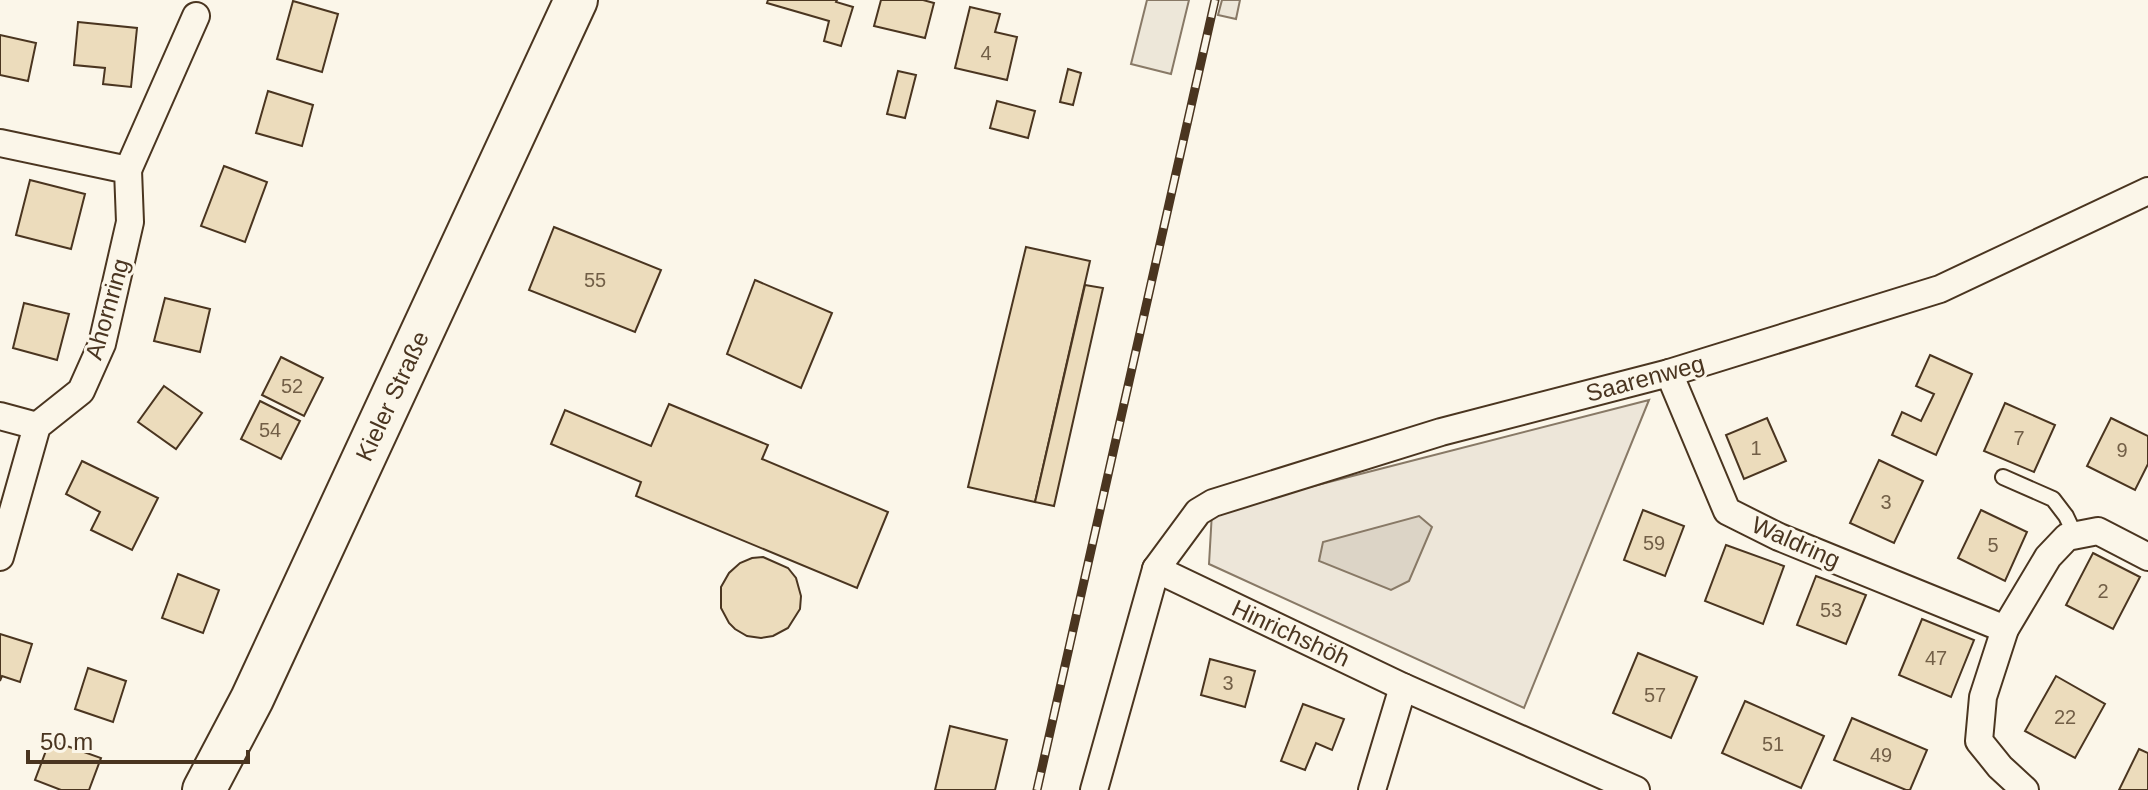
<svg xmlns="http://www.w3.org/2000/svg" width="2148" height="790" font-family="Helvetica,sans-serif">
<style>
.green{fill:#ede6d9;stroke:#887966;stroke-width:2}
.parking{fill:#ede7d9;stroke:#887966;stroke-width:2}
.water{fill:#dcd4c6;stroke:#887966;stroke-width:2}
.building{fill:#ecdcbc;stroke:#4a3520;stroke-width:2}
.lines{fill:none;stroke-linecap:round;stroke-linejoin:round}
.service-casing{stroke:#4a3520;stroke-width:18}
.minor-casing{stroke:#4a3520;stroke-width:30}
.primary-casing{stroke:#4a3520;stroke-width:46}
.service{stroke:#fbf6e9;stroke-width:14}
.minor{stroke:#fbf6e9;stroke-width:26}
.primary{stroke:#fbf6e9;stroke-width:42}
.rail-casing{stroke:#4a3520;stroke-width:9}
.rail{stroke:#fbf6e9;stroke-width:6;stroke-dasharray:18;stroke-linecap:butt}
.labels{text-anchor:middle;dominant-baseline:central;stroke-width:6;stroke-linejoin:round;paint-order:stroke}
.number-label{font-size:20px;fill:#725f47}
.street-label{font-size:24px;fill:#4a3520;stroke:#fbf6e9}
</style>
<rect width="100%" height="100%" fill="#fbf6e9"/>
<path class="green" d="M 1649,400 L 1524,708 L 1209,564 L 1212,512 Z"/>
<g class="parking">
<path d="M 1147,0 L 1189,0 L 1171,74 L 1131,64 Z"/>
<path d="M 1222,0 L 1240,0 L 1236,19 L 1218,15 Z"/>
</g>
<path class="water" d="M 1419,516 L 1432,527 L 1409,581 L 1391,590 L 1319,561 L 1323,542 Z"/>
<g class="building">
<path d="M 768,0 L 837,0 L 836,2 L 853,7 L 841,46 L 824,41 L 829,21 L 767,3 Z"/>
<path d="M 881,0 L 923,0 L 934,3 L 925,38 L 874,26 Z"/>
<path d="M 293,1 L 338,14 L 322,72 L 277,59 Z"/>
<path d="M 970,7 L 1000,14 L 995,32 L 1017,37 L 1007,80 L 955,68 Z"/>
<path d="M 78,22 L 137,28 L 131,87 L 103,84 L 105,68 L 74,65 Z"/>
<path d="M 0,35 L 36,43 L 28,81 L 0,75 Z"/>
<path d="M 1068,69 L 1081,73 L 1073,105 L 1060,102 Z"/>
<path d="M 898,71 L 916,75 L 905,118 L 887,114 Z"/>
<path d="M 268,91 L 313,105 L 302,146 L 256,133 Z"/>
<path d="M 997,101 L 1035,111 L 1028,138 L 990,128 Z"/>
<path d="M 224,166 L 267,182 L 245,242 L 201,226 Z"/>
<path d="M 30,180 L 85,194 L 71,249 L 16,235 Z"/>
<path d="M 554,227 L 661,270 L 635,332 L 529,290 Z"/>
<path d="M 1026,247 L 1090,261 L 1035,502 L 968,487 Z"/>
<path d="M 755,280 L 832,313 L 801,388 L 727,354 Z"/>
<path d="M 1085,285 L 1103,288 L 1054,506 L 1035,502 Z"/>
<path d="M 165,298 L 210,309 L 200,352 L 154,341 Z"/>
<path d="M 24,303 L 69,314 L 57,360 L 13,348 Z"/>
<path d="M 1930,355 L 1972,374 L 1936,455 L 1892,435 L 1902,412 L 1921,421 L 1934,394 L 1916,386 Z"/>
<path d="M 281,357 L 323,378 L 304,416 L 262,395 Z"/>
<path d="M 164,386 L 202,413 L 176,449 L 138,422 Z"/>
<path d="M 260,401 L 300,421 L 281,459 L 241,439 Z"/>
<path d="M 2005,403 L 2055,425 L 2034,472 L 1984,451 Z"/>
<path d="M 669,404 L 768,445 L 762,459 L 888,512 L 857,588 L 636,496 L 641,482 L 551,444 L 565,410 L 651,446 Z"/>
<path d="M 1767,418 L 1786,461 L 1744,479 L 1726,435 Z"/>
<path d="M 2111,418 L 2148,436 L 2148,464 L 2135,490 L 2087,466 Z"/>
<path d="M 1879,460 L 1923,481 L 1894,543 L 1850,523 Z"/>
<path d="M 82,461 L 158,498 L 132,550 L 91,530 L 100,512 L 66,494 Z"/>
<path d="M 1643,510 L 1684,526 L 1665,576 L 1624,560 Z"/>
<path d="M 1981,510 L 2027,532 L 2005,581 L 1958,558 Z"/>
<path d="M 1726,545 L 1784,566 L 1763,624 L 1705,601 Z"/>
<path d="M 2093,553 L 2140,577 L 2113,629 L 2066,605 Z"/>
<path d="M 763,557 L 788,568 L 796,578 L 801,596 L 800,609 L 788,628 L 773,636 L 761,638 L 747,636 L 735,629 L 729,623 L 721,608 L 721,587 L 729,573 L 740,563 L 752,558 Z"/>
<path d="M 178,574 L 219,590 L 203,633 L 162,618 Z"/>
<path d="M 1816,576 L 1866,595 L 1846,644 L 1797,625 Z"/>
<path d="M 1922,619 L 1974,640 L 1951,697 L 1899,675 Z"/>
<path d="M 0,634 L 32,644 L 20,682 L 2,676 L 0,681 Z"/>
<path d="M 1638,653 L 1697,677 L 1671,738 L 1613,713 Z"/>
<path d="M 1210,659 L 1255,671 L 1245,707 L 1201,695 Z"/>
<path d="M 88,668 L 126,681 L 113,722 L 75,709 Z"/>
<path d="M 2056,676 L 2105,704 L 2075,758 L 2025,731 Z"/>
<path d="M 1745,701 L 1824,736 L 1801,788 L 1722,753 Z"/>
<path d="M 1303,704 L 1344,719 L 1332,750 L 1316,743 L 1305,770 L 1281,761 Z"/>
<path d="M 1852,718 L 1927,750 L 1910,790 L 1906,790 L 1834,760 Z"/>
<path d="M 950,726 L 1007,740 L 995,790 L 935,790 Z"/>
<path d="M 50,740 L 101,758 L 89,790 L 61,790 L 35,780 Z"/>
<path d="M 2139,749 L 2148,753 L 2148,790 L 2119,790 Z"/>
</g>
<g class="lines">
<defs>
<path id="service" d="M 2003,477 L 2053,499 L 2066,516 L 2075,535"/>
<g id="minor">
<path d="M 0,143 L 128,170 L 130,222 L 102,344 L 81,391 L 37,426 L 0,557"/>
<path d="M 128,170 L 196,16"/>
<path d="M 1669,373 L 1727,511 L 1779,537 L 2005,629"/>
<path d="M 0,416 L 37,426"/>
<path d="M 1156,569 L 1403,687 L 1636,790"/>
<path d="M 1094,790 L 1156,569 L 1198,512 L 1213,503 L 1441,432 L 1669,373 L 1940,289 L 2148,191"/>
<path d="M 1372,790 L 1403,687"/>
<path d="M 2025,790 L 2000,767 L 1979,741 L 1983,697 L 2005,629 L 2048,557 L 2067,537 L 2098,531 L 2148,557"/>
</g>
<path id="primary" d="M 204,790 L 252,699 L 576,0"/>
</defs>
<use href="#service" class="service-casing"/>
<use href="#minor" class="minor-casing"/>
<use href="#primary" class="primary-casing"/>
<use href="#service" class="service"/>
<use href="#minor" class="minor"/>
<use href="#primary" class="primary"/>
<defs>
<path id="rail" d="M 1037,790 L 1215,0"/>
</defs>
<use href="#rail" class="rail-casing"/>
<use href="#rail" class="rail"/>
</g>
<g class="labels">
<g class="number-label">
<text x="986" y="53">4</text>
<text x="595" y="280">55</text>
<text x="292" y="386">52</text>
<text x="270" y="430">54</text>
<text x="2019" y="438">7</text>
<text x="1756" y="448">1</text>
<text x="2122" y="450">9</text>
<text x="1886" y="502">3</text>
<text x="1654" y="543">59</text>
<text x="1993" y="545">5</text>
<text x="2103" y="591">2</text>
<text x="1831" y="610">53</text>
<text x="1936" y="658">47</text>
<text x="1228" y="683">3</text>
<text x="1655" y="695">57</text>
<text x="2065" y="717">22</text>
<text x="1773" y="744">51</text>
<text x="1881" y="755">49</text>
</g>
<g class="street-label">
<text transform="translate(107 309) rotate(-74)">Ahornring</text>
<text transform="translate(1645 378) rotate(-15)">Saarenweg</text>
<text transform="translate(392 396) rotate(-65)">Kieler Straße</text>
<text transform="translate(1796 542) rotate(24)">Waldring</text>
<text transform="translate(1291 633) rotate(25)">Hinrichshöh</text>
</g>
</g>
<path d="M28 750v12h220v-12" fill="none" stroke="#4a3520" stroke-width="4"/>
<text x="40" y="750" font-size="24" fill="#4a3520" stroke="#fbf6e9" stroke-width="6" paint-order="stroke">50 m</text>
</svg>
